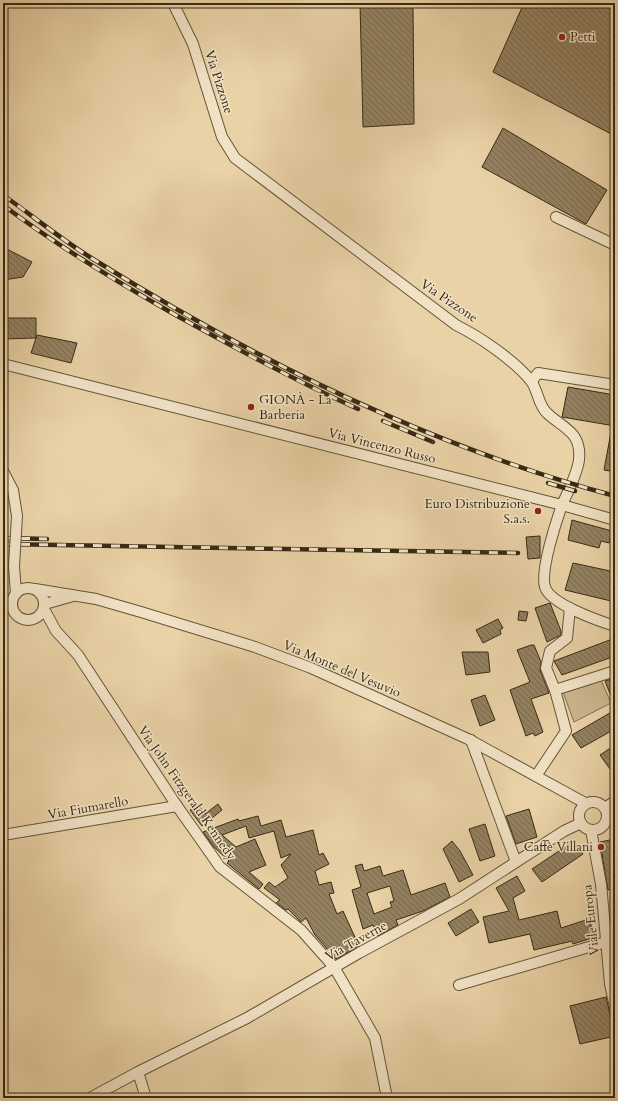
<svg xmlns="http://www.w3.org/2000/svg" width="618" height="1101" font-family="Cardo,serif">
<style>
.park{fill:#cbb58d;stroke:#827051}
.building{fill:url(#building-back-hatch);stroke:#382a15;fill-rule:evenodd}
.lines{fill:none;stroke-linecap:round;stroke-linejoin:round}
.minor-casing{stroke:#645439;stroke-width:12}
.minor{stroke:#f1e2c5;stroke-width:10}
.rail-casing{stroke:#382a15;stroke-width:4.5}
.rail{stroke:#f1e2c5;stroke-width:3;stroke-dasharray:9;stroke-linecap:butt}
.minor-bridge-casing{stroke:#645439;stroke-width:12;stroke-linecap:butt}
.minor-bridge{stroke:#f1e2c5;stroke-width:10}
.poi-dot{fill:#8f2418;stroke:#f1e2c5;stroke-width:1.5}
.labels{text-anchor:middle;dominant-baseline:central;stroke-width:3;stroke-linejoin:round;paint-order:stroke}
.poi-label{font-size:13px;fill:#382a15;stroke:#f1e2c5;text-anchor:start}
.street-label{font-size:13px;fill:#382a15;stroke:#f1e2c5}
</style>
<defs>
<pattern id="building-back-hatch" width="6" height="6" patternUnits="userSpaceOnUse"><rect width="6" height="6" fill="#948160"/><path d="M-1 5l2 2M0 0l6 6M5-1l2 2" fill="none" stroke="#7a6a4e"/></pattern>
</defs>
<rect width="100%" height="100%" fill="#e9d2a6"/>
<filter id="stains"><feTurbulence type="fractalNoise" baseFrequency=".005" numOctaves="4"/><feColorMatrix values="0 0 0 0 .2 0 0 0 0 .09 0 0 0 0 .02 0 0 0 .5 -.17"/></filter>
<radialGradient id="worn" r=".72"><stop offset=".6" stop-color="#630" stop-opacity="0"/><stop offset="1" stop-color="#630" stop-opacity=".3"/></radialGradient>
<path class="park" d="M 601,680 L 611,703 L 574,722 L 563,692 Z"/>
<g class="building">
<path d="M 360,3 L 413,3 L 414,124 L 363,127 Z"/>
<path d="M 524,3 L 615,3 L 615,136 L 493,72 Z"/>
<path d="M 503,128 L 607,190 L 586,224 L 482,167 Z"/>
<path d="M 3,247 L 32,262 L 23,277 L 3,280 Z"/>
<path d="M 3,318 L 36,318 L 36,338 L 3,339 Z"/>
<path d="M 37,335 L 77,343 L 71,363 L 31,353 Z"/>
<path d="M 568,387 L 615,395 L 615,426 L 562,417 Z"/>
<path d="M 611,432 L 615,432 L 615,472 L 604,470 Z"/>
<path d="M 572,520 L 612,531 L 609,543 L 601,541 L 599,548 L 568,540 Z"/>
<path d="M 540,536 L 540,558 L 528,559 L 526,537 Z"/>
<path d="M 573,563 L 615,572 L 615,588 L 611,601 L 565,590 Z"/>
<path d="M 550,603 L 561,631 L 561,635 L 547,642 L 535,608 Z"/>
<path d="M 519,611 L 528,612 L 526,621 L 518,620 Z"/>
<path d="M 498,619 L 503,628 L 500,630 L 501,634 L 483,643 L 476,630 Z"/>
<path d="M 615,638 L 615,656 L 562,675 L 554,661 Z"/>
<path d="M 531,645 L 534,645 L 541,662 L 540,670 L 549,693 L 531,699 L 543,732 L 535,736 L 533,733 L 526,736 L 510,690 L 530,682 L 517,650 Z"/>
<path d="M 462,652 L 488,652 L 490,672 L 466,675 Z"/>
<path d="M 615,678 L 615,704 L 614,704 L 605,681 Z"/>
<path d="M 485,695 L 495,720 L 480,726 L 471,700 Z"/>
<path d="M 615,710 L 615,729 L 581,748 L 572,735 Z"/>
<path d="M 615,745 L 615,776 L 600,755 Z"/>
<path d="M 198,804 L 205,814 L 218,804 L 222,810 L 202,826 L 190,810 Z"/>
<path d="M 529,809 L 537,837 L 516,844 L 506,816 Z"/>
<path d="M 258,816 L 261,826 L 281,820 L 286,837 L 313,830 L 319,855 L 323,853 L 329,864 L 315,871 L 319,885 L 331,882 L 334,893 L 329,894 L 337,914 L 343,911 L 359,946 L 336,959 L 315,935 L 306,918 L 301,922 L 288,909 L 286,910 L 276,903 L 280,900 L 264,888 L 269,882 L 275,887 L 288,878 L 281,865 L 291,854 L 281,858 L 274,831 L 249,838 L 246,826 L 222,835 L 236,847 L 255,839 L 266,865 L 249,872 L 263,884 L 259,889 L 227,863 L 229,861 L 213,846 L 203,832 L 238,819 L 239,821 Z"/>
<path d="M 485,824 L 495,856 L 480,861 L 469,829 Z"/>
<path d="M 610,840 L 612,854 L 615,854 L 615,889 L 608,890 L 600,842 Z"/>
<path d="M 452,841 L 460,851 L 473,875 L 459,882 L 443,849 Z"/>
<path d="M 574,841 L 583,854 L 542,882 L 532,869 Z"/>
<path d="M 362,864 L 364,871 L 380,866 L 383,876 L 403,870 L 411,895 L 445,883 L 450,897 L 423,911 L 396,920 L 398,925 L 378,936 L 373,925 L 363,929 L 352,890 L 361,887 L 355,866 ZM 390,886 L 394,901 L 390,902 L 392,907 L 374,914 L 367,893 Z"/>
<path d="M 517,876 L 525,891 L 513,898 L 519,920 L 557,911 L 561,928 L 589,919 L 595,937 L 573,944 L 572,941 L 534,950 L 530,934 L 489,943 L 483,917 L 509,911 L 496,888 Z"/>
<path d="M 471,909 L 479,922 L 456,936 L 448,923 Z"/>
<path d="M 606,997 L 615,1036 L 580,1044 L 570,1006 Z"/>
</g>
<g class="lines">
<defs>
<g id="minor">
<path d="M 173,3 L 193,44 L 222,137 L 235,158 L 456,325 C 480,337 514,360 531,381 C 538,390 538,405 547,413 C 562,428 582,431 579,460 C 577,475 568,491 562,505 C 556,522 540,571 545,587 C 550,604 599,621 615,626"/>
<path d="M 556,217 L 615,245"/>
<path d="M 3,364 L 562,505 L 615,520"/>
<path d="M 532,381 L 538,373 L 615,385"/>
<path d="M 3,471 L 13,490 L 17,516"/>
<path d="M 14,566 L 16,593"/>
<circle cx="28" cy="604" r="16"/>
<path d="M 35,589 L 96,599 L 141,612 L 255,647 L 311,668 L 468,739 L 585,803"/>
<path d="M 45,604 L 73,596"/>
<path d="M 44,609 L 56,631 L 78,655 L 177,806 L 220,867 L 301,930 L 334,967 L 375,1038 L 387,1098"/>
<path d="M 555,690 L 546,668 L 550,651 L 567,638 L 570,608"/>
<path d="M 471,740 L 516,862"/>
<path d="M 536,776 L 566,731 L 555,690 L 615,671"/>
<circle cx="593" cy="816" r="14"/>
<path d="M 605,808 L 615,801"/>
<path d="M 591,830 L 601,884 L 610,984 L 615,1007"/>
<path d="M 3,835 L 177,806"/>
<path d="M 459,985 L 606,942"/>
<path d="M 138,1072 L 146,1098"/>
<path d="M 90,1098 L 138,1072 L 247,1018 L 359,953 L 459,899 L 564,831 L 581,823"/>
</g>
</defs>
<use href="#minor" class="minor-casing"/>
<use href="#minor" class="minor"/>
<defs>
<g id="rail">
<path d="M 3,195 C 33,216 62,240 93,259 C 256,361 430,446 615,496"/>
<path d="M 3,205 C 56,245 114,280 172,313 C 233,347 294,380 358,409"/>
<path d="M 383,421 L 433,442"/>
<path d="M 548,483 L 575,491"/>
<path d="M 3,538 L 47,539"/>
<path d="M 3,544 L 518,553"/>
</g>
</defs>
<use href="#rail" class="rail-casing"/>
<use href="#rail" class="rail"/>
<defs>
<path id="minor-bridge" d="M 14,566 L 17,516"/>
</defs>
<use href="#minor-bridge" class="minor-bridge-casing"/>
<use href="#minor-bridge" class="minor-bridge"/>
</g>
<g class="poi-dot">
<circle cx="562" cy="37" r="4"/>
<circle cx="251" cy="407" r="4"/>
<circle cx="538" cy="511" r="4"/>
<circle cx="601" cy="847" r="4"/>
</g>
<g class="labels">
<g class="poi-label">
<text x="570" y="37">Petti</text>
<text x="259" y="400">GIONÀ - La<tspan x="259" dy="15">Barberia</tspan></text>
<text x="530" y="504" text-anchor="end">Euro Distribuzione<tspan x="530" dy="15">S.a.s.</tspan></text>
<text x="593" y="847" text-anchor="end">Caffè Villani</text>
</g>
<g class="street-label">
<text transform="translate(219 82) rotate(72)">Via Pizzone</text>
<text transform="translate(449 301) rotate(34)">Via Pizzone</text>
<text transform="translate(382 446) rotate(14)">Via Vincenzo Russo</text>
<text transform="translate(342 669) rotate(23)">Via Monte del Vesuvio</text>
<text transform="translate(187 793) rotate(55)">Via John Fitzgerald Kennedy</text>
<text transform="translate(88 808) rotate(-10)">Via Fiumarello</text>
<text transform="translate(591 920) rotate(-96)">Viale Europa</text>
<text transform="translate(356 941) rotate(-29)">Via Taverne</text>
</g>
</g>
<rect width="618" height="1101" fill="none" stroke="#e9d2a6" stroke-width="16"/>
<rect x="4" y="4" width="610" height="1093" fill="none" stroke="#382a15" stroke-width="2"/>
<rect x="8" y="8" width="602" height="1085" fill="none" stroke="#382a15"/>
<rect width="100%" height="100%" filter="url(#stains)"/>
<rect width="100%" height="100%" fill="url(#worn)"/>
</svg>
